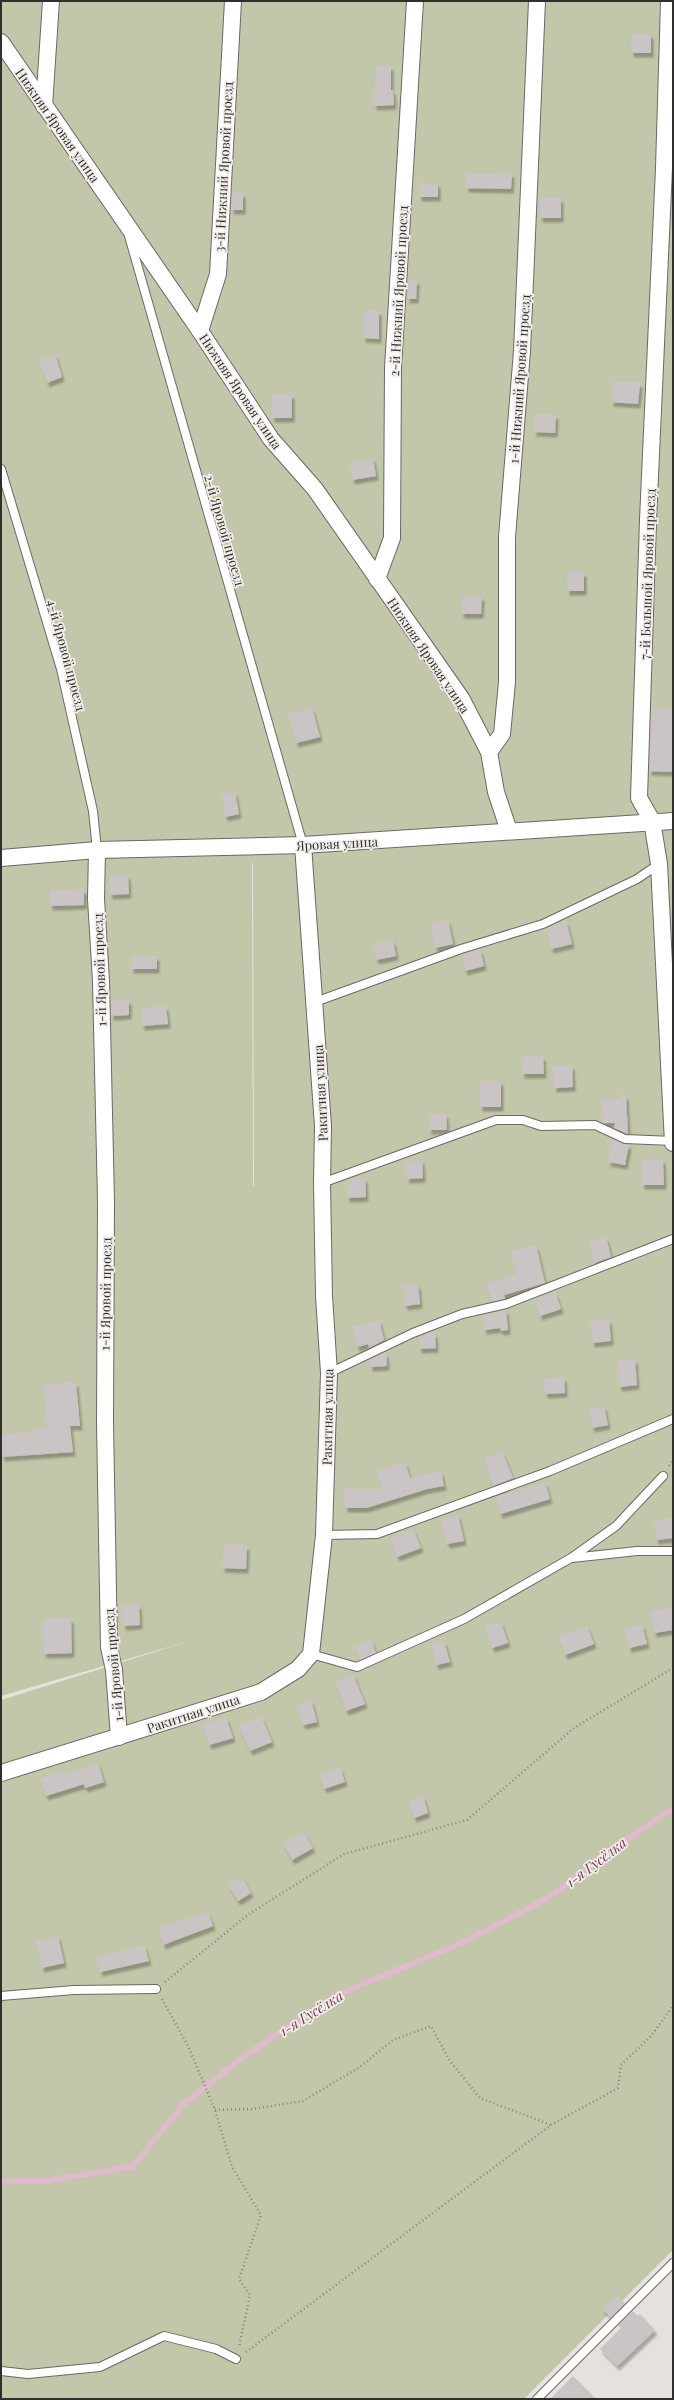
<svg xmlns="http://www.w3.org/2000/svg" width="674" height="2400" font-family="'Playfair Display',serif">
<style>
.green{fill:#c3c7a9;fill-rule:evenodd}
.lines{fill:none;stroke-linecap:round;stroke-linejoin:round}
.stream{stroke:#e0bbce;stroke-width:5.5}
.building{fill:#cbc4c4;filter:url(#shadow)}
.service-casing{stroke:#6d6765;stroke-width:10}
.minor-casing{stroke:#6d6765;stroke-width:18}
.path{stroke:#898583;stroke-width:2.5;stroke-dasharray:1 3;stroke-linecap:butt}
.service{stroke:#fff;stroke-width:8}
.minor{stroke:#fff;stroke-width:16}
.labels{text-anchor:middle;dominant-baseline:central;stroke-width:3.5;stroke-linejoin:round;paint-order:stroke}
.street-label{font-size:13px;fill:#312f2e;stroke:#f4eeeb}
.water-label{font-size:14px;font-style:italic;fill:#6b3955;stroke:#f4eeeb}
</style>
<defs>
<filter id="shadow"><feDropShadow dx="2.5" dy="4.5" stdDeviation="1" flood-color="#0004"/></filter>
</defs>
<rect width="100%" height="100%" fill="#e7e1de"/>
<path class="green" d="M 1,1 L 673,1 L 673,2250 L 524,2399 L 1,2399 L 1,1700 L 193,1640 L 1,1696 ZM 252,861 L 253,865 L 254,1186 L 253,1185 Z"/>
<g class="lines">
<path class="stream" d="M 1,2181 L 46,2181 L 133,2166 L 184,2104 L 243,2057 L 335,1996 L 468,1940 L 551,1896 L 602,1856 L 673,1808"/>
</g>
<g class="building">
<rect x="631" y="34" width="20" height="19"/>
<path d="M 376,66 L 391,66 L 391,90 L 393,90 L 394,105 L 374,106 Z"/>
<path d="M 512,173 L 511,189 L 466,188 L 466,174 Z"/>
<rect x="419" y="183" width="19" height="14"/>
<path d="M 232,193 L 243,193 L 243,210 L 231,210 Z"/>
<rect x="540" y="198" width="21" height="20"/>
<path d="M 408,280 L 417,280 L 416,299 L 407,299 Z"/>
<path d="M 364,310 L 379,311 L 379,339 L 363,338 Z"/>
<path d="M 55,354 L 62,377 L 47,383 L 39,360 Z"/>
<path d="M 613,381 L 640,383 L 638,404 L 611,402 Z"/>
<rect x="272" y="394" width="20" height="24"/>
<path d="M 534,414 L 556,415 L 555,433 L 534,432 Z"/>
<path d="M 373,458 L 376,476 L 352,480 L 350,461 Z"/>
<rect x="567" y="572" width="17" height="19"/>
<path d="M 462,596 L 482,596 L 481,614 L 461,614 Z"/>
<path d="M 651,707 L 673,708 L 673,772 L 649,771 Z"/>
<path d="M 312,708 L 320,737 L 296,743 L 288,714 Z"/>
<path d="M 235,792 L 239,814 L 225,817 L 221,795 Z"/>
<path d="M 128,875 L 129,894 L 110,895 L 109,876 Z"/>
<path d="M 84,889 L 84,905 L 50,906 L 50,890 Z"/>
<path d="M 448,920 L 453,944 L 435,948 L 430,924 Z"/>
<path d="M 566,921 L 572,944 L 551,949 L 546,929 Z"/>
<path d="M 393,940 L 396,956 L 376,960 L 373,944 Z"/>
<path d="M 480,949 L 484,966 L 465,971 L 461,955 Z"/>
<path d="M 131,955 L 157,956 L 157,969 L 131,969 Z"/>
<path d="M 111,1000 L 129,1000 L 129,1015 L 111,1016 Z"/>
<path d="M 166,1006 L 168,1024 L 142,1026 L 141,1008 Z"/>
<path d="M 543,1056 L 544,1074 L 522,1074 L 522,1057 Z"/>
<path d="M 572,1065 L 573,1087 L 554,1088 L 553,1066 Z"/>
<rect x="480" y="1081" width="21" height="26"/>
<path d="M 620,1095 L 626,1095 L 628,1134 L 614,1128 L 615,1123 L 603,1123 L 601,1100 L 620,1099 Z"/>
<path d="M 429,1114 L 446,1114 L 447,1130 L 429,1130 Z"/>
<path d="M 612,1139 L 629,1145 L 625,1165 L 608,1162 Z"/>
<path d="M 641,1159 L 663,1159 L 664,1185 L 642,1185 Z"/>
<path d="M 422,1160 L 423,1178 L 407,1179 L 406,1162 Z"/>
<path d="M 365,1178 L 366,1197 L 347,1198 L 347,1180 Z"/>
<path d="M 606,1237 L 611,1257 L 594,1263 L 589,1241 Z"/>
<path d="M 536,1245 L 545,1283 L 504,1295 L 505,1299 L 492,1302 L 486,1284 L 516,1274 L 510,1251 Z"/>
<path d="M 418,1284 L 420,1304 L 405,1306 L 402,1286 Z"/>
<path d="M 555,1292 L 561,1309 L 540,1316 L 534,1299 Z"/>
<path d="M 506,1310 L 508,1330 L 501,1331 L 500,1328 L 484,1330 L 483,1315 Z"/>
<path d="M 609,1319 L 611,1341 L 592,1343 L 590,1321 Z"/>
<path d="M 379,1320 L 384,1340 L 369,1348 L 368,1344 L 357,1347 L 352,1327 Z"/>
<path d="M 428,1333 L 435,1333 L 436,1348 L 419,1349 L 419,1337 Z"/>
<path d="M 386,1352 L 387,1366 L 370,1367 L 370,1360 Z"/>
<path d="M 635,1359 L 637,1385 L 619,1387 L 617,1360 Z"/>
<path d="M 564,1377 L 565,1393 L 545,1394 L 544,1378 Z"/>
<path d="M 76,1382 L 80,1426 L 70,1426 L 73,1452 L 2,1457 L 1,1434 L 35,1432 L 35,1429 L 47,1428 L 43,1385 Z"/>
<path d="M 604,1406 L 608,1425 L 592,1428 L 589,1409 Z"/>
<path d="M 502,1451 L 513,1478 L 493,1486 L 484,1458 Z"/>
<path d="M 405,1462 L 410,1478 L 441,1471 L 444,1486 L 427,1489 L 366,1508 L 345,1508 L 344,1489 L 382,1489 L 376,1471 Z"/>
<path d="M 545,1482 L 550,1499 L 500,1514 L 496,1497 Z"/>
<path d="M 458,1515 L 464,1541 L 447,1544 L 440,1519 Z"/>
<path d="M 673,1518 L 673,1538 L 656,1540 L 654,1520 Z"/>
<path d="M 413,1529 L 421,1548 L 397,1557 L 390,1538 Z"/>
<path d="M 224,1544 L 247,1546 L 246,1569 L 222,1568 Z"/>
<path d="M 139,1604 L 140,1625 L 123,1626 L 122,1605 Z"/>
<path d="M 672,1608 L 673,1630 L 654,1633 L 651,1611 Z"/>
<path d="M 71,1618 L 72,1653 L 44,1654 L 42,1619 Z"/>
<path d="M 501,1622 L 508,1643 L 492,1648 L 485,1627 Z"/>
<path d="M 642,1624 L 647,1644 L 629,1648 L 624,1629 Z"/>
<path d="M 587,1626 L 594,1644 L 565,1655 L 558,1636 Z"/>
<path d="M 371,1640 L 376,1653 L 360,1660 L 355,1646 Z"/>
<path d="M 444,1641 L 450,1662 L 436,1665 L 431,1644 Z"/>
<path d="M 353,1674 L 365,1704 L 346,1711 L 335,1681 Z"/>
<path d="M 311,1700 L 317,1722 L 303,1725 L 297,1704 Z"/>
<path d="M 261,1716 L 272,1742 L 250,1751 L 239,1725 Z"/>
<path d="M 226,1717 L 233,1738 L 209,1745 L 202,1725 Z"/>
<path d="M 98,1763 L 104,1782 L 85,1788 L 84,1784 L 46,1796 L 40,1779 L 60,1772 L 61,1775 Z"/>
<path d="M 340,1768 L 345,1782 L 324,1789 L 319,1774 Z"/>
<path d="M 423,1796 L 428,1813 L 414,1818 L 408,1801 Z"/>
<path d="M 304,1832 L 313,1848 L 292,1860 L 283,1843 Z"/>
<path d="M 242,1877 L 251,1893 L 238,1901 L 228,1885 Z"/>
<path d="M 208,1912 L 213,1926 L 163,1945 L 158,1928 Z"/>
<path d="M 58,1936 L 64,1963 L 42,1968 L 36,1941 Z"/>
<path d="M 144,1945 L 149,1961 L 100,1972 L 97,1958 Z"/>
<path d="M 617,2295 L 625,2303 L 611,2318 L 602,2309 Z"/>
<path d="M 633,2311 L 638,2316 L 640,2314 L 655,2330 L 617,2366 L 600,2349 L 621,2328 L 618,2325 Z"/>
<path d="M 573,2376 L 596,2399 L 550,2399 Z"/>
</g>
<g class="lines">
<defs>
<g id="service">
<path d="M 129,236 L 303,845"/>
<path d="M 1,469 L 61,669 L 93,811 L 97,850"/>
<path d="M 315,1002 L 461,949 L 543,924 L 637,879 L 659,864"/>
<path d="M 322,1183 L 496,1120 L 523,1120 L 541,1126 L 595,1125 L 625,1139 L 673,1141"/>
<path d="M 329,1373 L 413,1333 L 462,1314 L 506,1304 L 673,1239"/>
<path d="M 324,1535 L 377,1534 L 550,1471 L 673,1419"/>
<path d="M 572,1558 L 637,1551 L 673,1551"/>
<path d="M 311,1654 L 357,1667 L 464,1619 L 571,1558 L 616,1526 L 663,1476"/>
<path d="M 1,1996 L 74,1990 L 156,1989"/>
<path d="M 1,2371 L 28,2374 L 100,2367 L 164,2336 L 216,2349 L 236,2359"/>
<path d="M 537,2399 L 673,2263"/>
</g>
<g id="minor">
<path d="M 669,1 L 664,168 L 648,520 L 639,798 L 652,821 L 659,864 L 673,1143"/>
<path d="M 1,42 L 200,331 L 271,439 L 315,489 L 461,698 L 489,752 L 496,792 L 509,831"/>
<path d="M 44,106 L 51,1"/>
<path d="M 200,331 L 218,274 L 233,1"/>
<path d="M 377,579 L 392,538 L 393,368 L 415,1"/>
<path d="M 489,752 L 502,734 L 507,682 L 507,537 L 522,351 L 537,1"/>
<path d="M 97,850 L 96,899 L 101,981 L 106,1201 L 105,1423 L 109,1647 L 114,1670 L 119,1737"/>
<path d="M 1,858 L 97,850 L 303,845 L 673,821"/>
<path d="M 1,1773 L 261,1692 L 298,1669 L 311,1654 L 324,1535 L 329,1373 L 324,1296 L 322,1183 L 323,1126 L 303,845"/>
</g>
</defs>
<use href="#service" class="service-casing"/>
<use href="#minor" class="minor-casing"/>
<g class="path">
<path d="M 669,1466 L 673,1460"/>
<path d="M 165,1982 L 249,1914 L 344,1854 L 467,1820 L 574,1728 L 673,1668"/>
<path d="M 162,1999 L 188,2046 L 215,2110 L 232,2167 L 261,2215 L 239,2279 L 250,2295 L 239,2347"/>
<path d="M 215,2110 L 252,2109 L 303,2101 L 360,2067 L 393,2040 L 431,2026 L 450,2061 L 480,2098 L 551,2125"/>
<path d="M 246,2352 L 551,2125 L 618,2088 L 621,2065 L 651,2036 L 673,2006"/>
</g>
<use href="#service" class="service"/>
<use href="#minor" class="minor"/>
</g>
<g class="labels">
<g class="street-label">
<text transform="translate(58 125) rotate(55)">Нижняя Яровая улица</text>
<text transform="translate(223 167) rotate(-87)">3-й Нижний Яровой проезд</text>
<text transform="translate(398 291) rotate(-87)">2-й Нижний Яровой проезд</text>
<text transform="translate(519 379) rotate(-86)">1-й Нижний Яровой проезд</text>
<text transform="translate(241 391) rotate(56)">Нижняя Яровая улица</text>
<text transform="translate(225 530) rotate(74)">2-й Яровой проезд</text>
<text transform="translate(647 574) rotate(-88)">7-й Большой Яровой проезд</text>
<text transform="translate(67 655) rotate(75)">4-й Яровой проезд</text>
<text transform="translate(429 655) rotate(56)">Нижняя Яровая улица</text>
<text transform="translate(337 843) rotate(-3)">Яровая улица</text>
<text transform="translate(99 970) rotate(-92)">1-й Яровой проезд</text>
<text transform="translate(320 1093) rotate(-93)">Ракитная улица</text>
<text transform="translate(105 1294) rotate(-89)">1-й Яровой проезд</text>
<text transform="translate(327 1417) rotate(-89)">Ракитная улица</text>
<text transform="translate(113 1665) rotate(-95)">1-й Яровой проезд</text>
<text transform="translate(193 1713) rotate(-18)">Ракитная улица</text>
</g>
<g class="water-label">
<text transform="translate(596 1862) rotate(-37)">1-я Гусёлка</text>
<text transform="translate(311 2013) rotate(-32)">1-я Гусёлка</text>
</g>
</g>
<rect width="674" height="2400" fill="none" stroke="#312f2e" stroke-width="4"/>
</svg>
